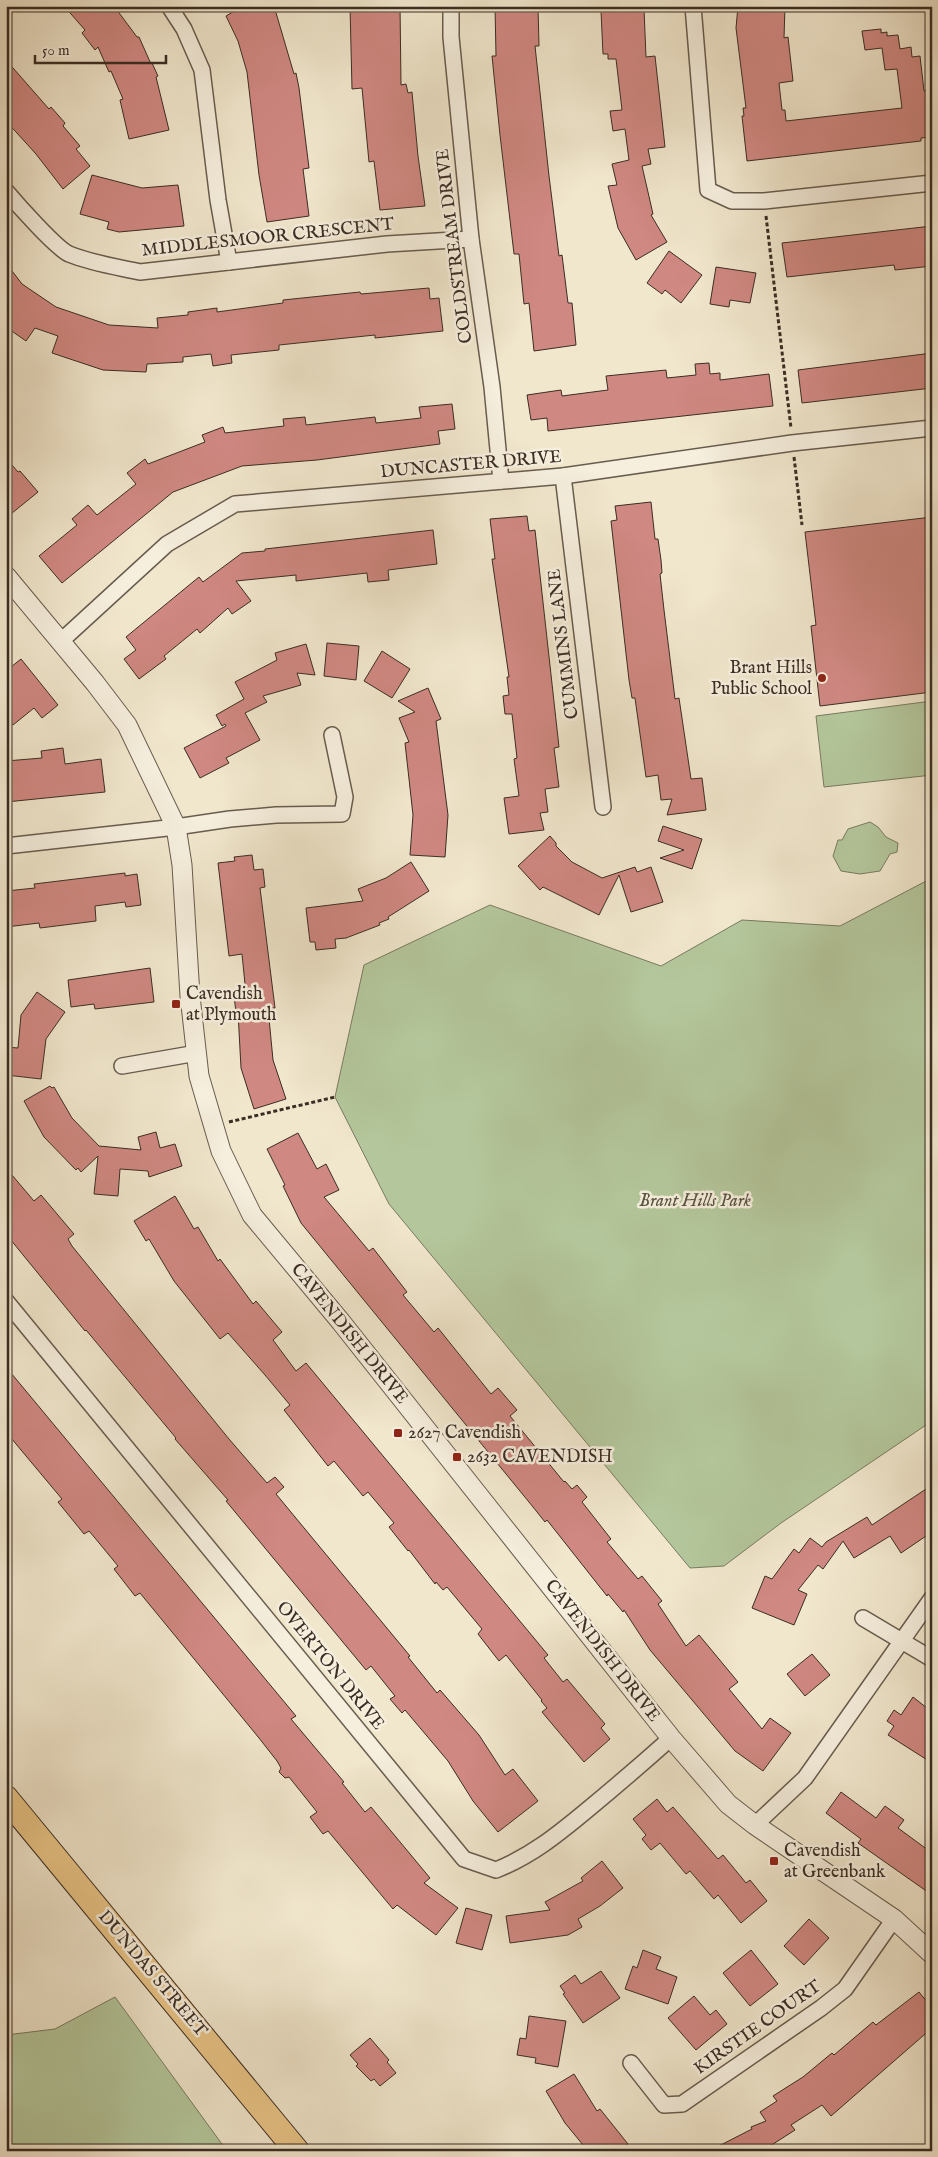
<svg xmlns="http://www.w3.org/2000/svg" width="938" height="2157" font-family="'IM FELL English',serif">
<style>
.green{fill:#b4c79c;stroke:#787a60}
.building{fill:#d08882;stroke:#3b2d24}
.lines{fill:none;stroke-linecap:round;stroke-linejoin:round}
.minor-casing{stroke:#685c4e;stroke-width:18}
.tertiary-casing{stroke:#685c4e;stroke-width:21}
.primary-casing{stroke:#3b2d24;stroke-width:26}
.path{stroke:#3b2d24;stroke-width:3;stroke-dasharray:4 2.5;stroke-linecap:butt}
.minor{stroke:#f6efde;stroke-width:15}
.tertiary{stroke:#f6efde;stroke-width:19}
.primary{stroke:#e8c486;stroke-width:24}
.poi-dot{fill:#8f2418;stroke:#f6efde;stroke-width:2}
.labels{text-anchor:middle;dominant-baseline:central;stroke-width:5;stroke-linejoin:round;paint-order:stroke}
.street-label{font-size:18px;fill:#3b2d24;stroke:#f6efde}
.poi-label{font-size:18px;fill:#3b2d24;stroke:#f6efde;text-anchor:start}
.park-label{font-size:18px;font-style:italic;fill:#595442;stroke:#f6efde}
</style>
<rect width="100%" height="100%" fill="#f1e7cd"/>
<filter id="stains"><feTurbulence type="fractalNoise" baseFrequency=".004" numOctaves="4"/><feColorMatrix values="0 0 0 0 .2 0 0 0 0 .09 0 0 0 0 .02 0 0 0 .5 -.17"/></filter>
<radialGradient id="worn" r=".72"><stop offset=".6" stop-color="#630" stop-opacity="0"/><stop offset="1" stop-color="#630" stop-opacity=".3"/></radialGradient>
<g class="green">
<path d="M 932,701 L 932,775 L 824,787 L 816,716 Z"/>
<path d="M 870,822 L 878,827 L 886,837 L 898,843 L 897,852 L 890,854 L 880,871 L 860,874 L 841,871 L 833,856 L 838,840 L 842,840 L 848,829 Z"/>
<path d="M 932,878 L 932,1421 L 781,1523 L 724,1566 L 690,1568 L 389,1204 L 335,1097 L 364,965 L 490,905 L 661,966 L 742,920 L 840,926 Z"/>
<path d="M 115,1997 L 227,2151 L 6,2151 L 6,2035 L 55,2029 Z"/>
</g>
<g class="building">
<path d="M 64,6 L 114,6 L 137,37 L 139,37 L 151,64 L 152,63 L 158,76 L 156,77 L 169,130 L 129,139 L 120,100 L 123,99 L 111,71 L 109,72 L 98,47 L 95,50 L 82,33 L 85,30 Z"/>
<path d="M 234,6 L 274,6 L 294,74 L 296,73 L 299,88 L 309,168 L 303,169 L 309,216 L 267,222 L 259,175 L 247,72 L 238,41 L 226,16 L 236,10 Z"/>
<path d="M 350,6 L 400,6 L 401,85 L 406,84 L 408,93 L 412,92 L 418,156 L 425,206 L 380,210 L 374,161 L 369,162 L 362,88 L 352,89 Z"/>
<path d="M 495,6 L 538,6 L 539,46 L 535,46 L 549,176 L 559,256 L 562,255 L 568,303 L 572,303 L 576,345 L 534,351 L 529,303 L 524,304 L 519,254 L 514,254 L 500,135 L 492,56 L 496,56 Z"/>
<path d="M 738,6 L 785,6 L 784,38 L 788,37 L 793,81 L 779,83 L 782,110 L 785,110 L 786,121 L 902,108 L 897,69 L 885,70 L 882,48 L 865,50 L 862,31 L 881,29 L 881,33 L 887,32 L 887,36 L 898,35 L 900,49 L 911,47 L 912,57 L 920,56 L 924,91 L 932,90 L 932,137 L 921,138 L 921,141 L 747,161 L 742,116 L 744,116 L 743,108 L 746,108 L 736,28 Z"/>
<path d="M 644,9 L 646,57 L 655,56 L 665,147 L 648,149 L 651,164 L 642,166 L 653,214 L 651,215 L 667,242 L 636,260 L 618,228 L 608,186 L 617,185 L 612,164 L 629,160 L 625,129 L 613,131 L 610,111 L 622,110 L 616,59 L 608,59 L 608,54 L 603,54 L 601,11 Z"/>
<path d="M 6,60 L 49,109 L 51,107 L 65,123 L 63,126 L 80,146 L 76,149 L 90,166 L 63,189 L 36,154 L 6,121 Z"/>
<path d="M 92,175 L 142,188 L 178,185 L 184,226 L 119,232 L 107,229 L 109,222 L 80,214 Z"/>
<path d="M 932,226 L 932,266 L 895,270 L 894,265 L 787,277 L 782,243 Z"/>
<path d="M 669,251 L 702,275 L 681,303 L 665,290 L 662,294 L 647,283 Z"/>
<path d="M 6,263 L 22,284 L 56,307 L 109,325 L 158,328 L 157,318 L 188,315 L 188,312 L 217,308 L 217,312 L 283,303 L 283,300 L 360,292 L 361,294 L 429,288 L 430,299 L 439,298 L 443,331 L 375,338 L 375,335 L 279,345 L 279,350 L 231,355 L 232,363 L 213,366 L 211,354 L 183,357 L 183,362 L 147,364 L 146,372 L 103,370 L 52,353 L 58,336 L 35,328 L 26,341 L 6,327 Z"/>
<path d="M 716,267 L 756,273 L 750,303 L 730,300 L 729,307 L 710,304 Z"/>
<path d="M 932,353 L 932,388 L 802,403 L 798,370 Z"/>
<path d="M 709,363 L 710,374 L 720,373 L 720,380 L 769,374 L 773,406 L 548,431 L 547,418 L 531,420 L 527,395 L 561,390 L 562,396 L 608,390 L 606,376 L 666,370 L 667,378 L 696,375 L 695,364 Z"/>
<path d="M 452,404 L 455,429 L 438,431 L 440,444 L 317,460 L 242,466 L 173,492 L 62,583 L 39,556 L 77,525 L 72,519 L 88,505 L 97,515 L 136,484 L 127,473 L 145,459 L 148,464 L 205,442 L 202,435 L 223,427 L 225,433 L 284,426 L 283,419 L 305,417 L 306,425 L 375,417 L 376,423 L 421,418 L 419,407 Z"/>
<path d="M 6,458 L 18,472 L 20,471 L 38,492 L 6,518 Z"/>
<path d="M 651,502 L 655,539 L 658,539 L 661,560 L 662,573 L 660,574 L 664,610 L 675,699 L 679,698 L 691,779 L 702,778 L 706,810 L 667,815 L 672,799 L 661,800 L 658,775 L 646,777 L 635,698 L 632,698 L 629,680 L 611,521 L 617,520 L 615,506 Z"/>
<path d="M 527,516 L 529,531 L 535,530 L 559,747 L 554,748 L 559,787 L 545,789 L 548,812 L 540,813 L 544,830 L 509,834 L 504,798 L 519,796 L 514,759 L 517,758 L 512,714 L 505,714 L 503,696 L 509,695 L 507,677 L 509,677 L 492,559 L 495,559 L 490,519 Z"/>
<path d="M 932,517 L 932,692 L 820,706 L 811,626 L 816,625 L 805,532 Z"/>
<path d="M 433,530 L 437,564 L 388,570 L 389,580 L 368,582 L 367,573 L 296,581 L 296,575 L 236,581 L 251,601 L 232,614 L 228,608 L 200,633 L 197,629 L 164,656 L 166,659 L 139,679 L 124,659 L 136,650 L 126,637 L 199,577 L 203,582 L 242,553 L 265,551 L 265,549 Z"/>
<path d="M 327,643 L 359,646 L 356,680 L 324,676 Z"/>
<path d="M 306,644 L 315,675 L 297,673 L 301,685 L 263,696 L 267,702 L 245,713 L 260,740 L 226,758 L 229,763 L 200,778 L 184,748 L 226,726 L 225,724 L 222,726 L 216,715 L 244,699 L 235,682 L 277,660 L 275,653 Z"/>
<path d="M 382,651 L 410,669 L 392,698 L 364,681 Z"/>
<path d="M 21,659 L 58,705 L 42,718 L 34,708 L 13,725 L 6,717 L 6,671 Z"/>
<path d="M 428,688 L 441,719 L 436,721 L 448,815 L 445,857 L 410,855 L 413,815 L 405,743 L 409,742 L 399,718 L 415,712 L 398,701 Z"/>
<path d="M 63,748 L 65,764 L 101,759 L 105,792 L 6,802 L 6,761 L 42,758 L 41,751 Z"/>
<path d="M 663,826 L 702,839 L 692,869 L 660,858 L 684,850 L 658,841 Z"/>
<path d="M 550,836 L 556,843 L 556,846 L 572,862 L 602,878 L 635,867 L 637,872 L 651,867 L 663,902 L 631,912 L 619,875 L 599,915 L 543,887 L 540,890 L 518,866 Z"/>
<path d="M 252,855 L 254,870 L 263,869 L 265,887 L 260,888 L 275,1008 L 268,1008 L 273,1060 L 286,1099 L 254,1109 L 241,1068 L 238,1012 L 236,1013 L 234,995 L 246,994 L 242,954 L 229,956 L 218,863 L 235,861 L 234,857 Z"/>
<path d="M 411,862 L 429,891 L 388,917 L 389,919 L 379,923 L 380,925 L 346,938 L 335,939 L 336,948 L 316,950 L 315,942 L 310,942 L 306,908 L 363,901 L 358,889 L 386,878 Z"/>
<path d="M 125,873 L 125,876 L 137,874 L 141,905 L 126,907 L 125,902 L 95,906 L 96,921 L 40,928 L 39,923 L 6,927 L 6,891 L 35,888 L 34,884 Z"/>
<path d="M 150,968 L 154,1002 L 95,1009 L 94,1004 L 71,1007 L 68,980 Z"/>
<path d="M 37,992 L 65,1012 L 46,1039 L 41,1079 L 6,1075 L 6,1047 L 18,1048 L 21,1015 Z"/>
<path d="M 50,1086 L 52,1088 L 54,1087 L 72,1118 L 99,1146 L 141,1150 L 138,1137 L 156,1132 L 160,1148 L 175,1144 L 182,1166 L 149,1177 L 148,1171 L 120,1169 L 118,1196 L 94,1194 L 98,1156 L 81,1172 L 78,1168 L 76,1170 L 44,1137 L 24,1101 Z"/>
<path d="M 298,1133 L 317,1169 L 326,1164 L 339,1190 L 324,1197 L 369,1251 L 373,1248 L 407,1292 L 403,1295 L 434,1332 L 438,1328 L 491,1394 L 498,1388 L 517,1410 L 510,1416 L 564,1482 L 565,1481 L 572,1489 L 577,1485 L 587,1497 L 582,1502 L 611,1539 L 607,1542 L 638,1579 L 642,1576 L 662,1601 L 658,1604 L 686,1646 L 699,1635 L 738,1682 L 729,1689 L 762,1729 L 770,1718 L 791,1733 L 763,1771 L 735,1751 L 650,1650 L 624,1610 L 623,1612 L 608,1594 L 607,1596 L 547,1520 L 545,1522 L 533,1507 L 301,1223 L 283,1186 L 285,1185 L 267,1149 Z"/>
<path d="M 6,1168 L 34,1201 L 41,1195 L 74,1234 L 68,1239 L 72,1246 L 229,1439 L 267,1483 L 275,1477 L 284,1487 L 276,1494 L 410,1656 L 408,1657 L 437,1693 L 440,1690 L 479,1735 L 505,1775 L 513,1769 L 538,1801 L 498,1832 L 473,1801 L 448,1761 L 405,1710 L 402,1713 L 390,1699 L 395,1696 L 371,1666 L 366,1670 L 226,1501 L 228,1500 L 175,1439 L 176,1438 L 86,1330 L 85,1331 L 6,1234 Z"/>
<path d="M 175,1196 L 194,1229 L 198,1227 L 218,1261 L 220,1259 L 253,1304 L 256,1301 L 282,1332 L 273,1340 L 296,1371 L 306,1363 L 548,1655 L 544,1658 L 563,1682 L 567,1679 L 605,1724 L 601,1728 L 610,1739 L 584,1762 L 542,1712 L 547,1708 L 541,1701 L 542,1700 L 506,1655 L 499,1661 L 478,1634 L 482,1629 L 447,1587 L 443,1590 L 436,1582 L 435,1584 L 409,1550 L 408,1551 L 389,1527 L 394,1523 L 368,1492 L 363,1496 L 334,1461 L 328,1466 L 284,1410 L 290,1405 L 265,1375 L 228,1333 L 220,1339 L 174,1281 L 149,1239 L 146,1241 L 134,1221 Z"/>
<path d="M 6,1367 L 296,1716 L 291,1719 L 344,1782 L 342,1783 L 365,1812 L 371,1807 L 430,1878 L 424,1883 L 458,1908 L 436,1935 L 397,1905 L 393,1909 L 328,1831 L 323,1834 L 310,1817 L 317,1812 L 289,1777 L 285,1778 L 279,1772 L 281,1768 L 277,1761 L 259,1738 L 140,1593 L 135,1596 L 114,1569 L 118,1566 L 95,1538 L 89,1531 L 84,1534 L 58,1502 L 62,1499 L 6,1432 Z"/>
<path d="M 932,1485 L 932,1532 L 901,1553 L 890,1536 L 854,1558 L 843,1541 L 823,1569 L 818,1565 L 798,1590 L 807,1594 L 794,1625 L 752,1608 L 765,1576 L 772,1579 L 794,1549 L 799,1553 L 810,1538 L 822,1547 L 826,1542 L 867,1517 L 872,1525 Z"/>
<path d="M 812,1654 L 830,1675 L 805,1696 L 787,1674 Z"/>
<path d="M 913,1697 L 932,1712 L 932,1763 L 888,1735 L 894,1726 L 887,1721 L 894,1710 L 901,1715 Z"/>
<path d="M 841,1792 L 876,1818 L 885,1806 L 904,1820 L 898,1828 L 932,1853 L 932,1895 L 858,1843 L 861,1839 L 826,1813 Z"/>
<path d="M 657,1799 L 667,1812 L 673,1807 L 718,1859 L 723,1855 L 746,1883 L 750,1880 L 767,1901 L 741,1923 L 718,1895 L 714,1899 L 690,1871 L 686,1874 L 660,1843 L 651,1850 L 642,1839 L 646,1835 L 633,1819 Z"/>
<path d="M 602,1861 L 623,1888 L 600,1906 L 578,1919 L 582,1927 L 568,1935 L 510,1943 L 506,1916 L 550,1910 L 545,1902 L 583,1881 L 581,1878 Z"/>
<path d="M 466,1908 L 492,1915 L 482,1950 L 456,1943 Z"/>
<path d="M 809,1919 L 829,1938 L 804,1965 L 784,1946 Z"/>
<path d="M 643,1950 L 661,1957 L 656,1969 L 677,1977 L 668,2004 L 625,1989 L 633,1966 L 637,1968 Z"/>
<path d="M 751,1950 L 778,1984 L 750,2006 L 723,1973 Z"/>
<path d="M 601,1971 L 620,1998 L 583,2023 L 563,1994 L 565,1993 L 560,1986 L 575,1975 L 581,1984 Z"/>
<path d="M 919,1992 L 932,2008 L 932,2028 L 831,2116 L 822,2105 L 791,2125 L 795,2130 L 770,2146 L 772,2151 L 709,2151 L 752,2129 L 751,2127 L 766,2121 L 760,2112 L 777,2101 L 773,2096 L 803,2077 L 832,2053 L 834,2055 L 873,2022 L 876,2025 Z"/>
<path d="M 694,1996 L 710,2015 L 716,2010 L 727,2024 L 696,2050 L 668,2018 Z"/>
<path d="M 529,2016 L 566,2021 L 558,2067 L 535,2063 L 536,2058 L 517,2055 L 520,2038 L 526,2039 Z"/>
<path d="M 370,2038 L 389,2060 L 387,2062 L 396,2073 L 380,2086 L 374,2079 L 371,2081 L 356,2066 L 358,2064 L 350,2055 Z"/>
<path d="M 574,2074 L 597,2111 L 600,2109 L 628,2144 L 619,2151 L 588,2151 L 565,2123 L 546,2091 Z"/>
</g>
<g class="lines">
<defs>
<g id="minor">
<path d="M 169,6 L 184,29 L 202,70 L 218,200 L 229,262"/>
<path d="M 451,6 L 451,37 L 471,239 L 492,387 L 501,481"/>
<path d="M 693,6 L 708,190 L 732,201 L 764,201 L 932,183"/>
<path d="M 6,191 C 17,204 56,248 69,254 C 91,263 117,267 140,272 L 387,244 L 471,239"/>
<path d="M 563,476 L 603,807"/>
<path d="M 60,642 L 167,544 L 235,504 L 563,476 L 792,443 L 932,428"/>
<path d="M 6,846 L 176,827 L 230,819 L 276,815 L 342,814 L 345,797 L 332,735"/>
<path d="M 122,1066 L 197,1053"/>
<path d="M 6,1301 L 464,1859 L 496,1870 C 531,1856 557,1835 586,1811 C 615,1787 643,1763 671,1738"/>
<path d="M 863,1618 L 932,1659"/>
<path d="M 755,1825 L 805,1778 L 932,1598"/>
<path d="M 631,2063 L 664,2105 L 682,2104 L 821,2008 L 845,1989 L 894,1919"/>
</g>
<path id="tertiary" d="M 6,576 L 95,683 L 127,725 L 176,827 L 182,865 L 190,996 L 199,1076 L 221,1151 L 252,1215 L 341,1322 L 671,1738 L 728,1804 L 755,1825 L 894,1919 L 932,1954"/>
<path id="primary" d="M 6,1798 L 297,2151"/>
</defs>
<use href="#minor" class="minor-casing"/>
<use href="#tertiary" class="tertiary-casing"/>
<use href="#primary" class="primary-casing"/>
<g class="path">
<path d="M 766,216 L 791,428"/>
<path d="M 794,457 L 802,525"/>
<path d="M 927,786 L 932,791"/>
<path d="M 229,1122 L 335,1097"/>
</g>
<use href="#minor" class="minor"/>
<use href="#tertiary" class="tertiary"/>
<use href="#primary" class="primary"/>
</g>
<g class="poi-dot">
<circle cx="822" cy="678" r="5"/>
<rect x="171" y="999" width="10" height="10" rx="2.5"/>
<rect x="393" y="1428" width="10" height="10" rx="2.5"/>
<rect x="452" y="1452" width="10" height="10" rx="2.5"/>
<rect x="769" y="1856" width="10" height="10" rx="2.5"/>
</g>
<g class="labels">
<g class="street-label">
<text transform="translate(268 238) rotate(-6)">MIDDLESMOOR CRESCENT</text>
<text transform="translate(455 246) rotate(-97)">COLDSTREAM DRIVE</text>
<text transform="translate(471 465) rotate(-5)">DUNCASTER DRIVE</text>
<text transform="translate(564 644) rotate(-97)">CUMMINS LANE</text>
<text transform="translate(349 1334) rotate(51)">CAVENDISH DRIVE</text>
<text transform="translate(602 1651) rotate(52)">CAVENDISH DRIVE</text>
<text transform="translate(330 1666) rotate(51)">OVERTON DRIVE</text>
<text transform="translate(152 1974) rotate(50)">DUNDAS STREET</text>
<text transform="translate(758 2028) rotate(-35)">KIRSTIE COURT</text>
</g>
<g class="poi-label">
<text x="812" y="668" text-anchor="end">Brant Hills<tspan x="812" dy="21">Public School</tspan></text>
<text x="186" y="994">Cavendish<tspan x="186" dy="21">at Plymouth</tspan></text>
<text x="408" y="1433">2627 Cavendish</text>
<text x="467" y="1457">2632 CAVENDISH</text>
<text x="784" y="1851">Cavendish<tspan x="784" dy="21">at Greenbank</tspan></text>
</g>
<g class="park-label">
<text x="695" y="1201">Brant Hills Park</text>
</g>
</g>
<rect width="938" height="2157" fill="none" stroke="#f1e7cd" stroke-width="25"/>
<rect x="8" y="8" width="923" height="2142" fill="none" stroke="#3b2d24" stroke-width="2.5"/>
<rect x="12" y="12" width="913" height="2132" fill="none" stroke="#3b2d24"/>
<path d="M35 55v8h131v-8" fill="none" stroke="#3b2d24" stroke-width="2.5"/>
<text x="42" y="55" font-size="15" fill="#3b2d24" stroke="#f6efde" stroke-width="4" paint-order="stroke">50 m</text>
<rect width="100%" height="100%" filter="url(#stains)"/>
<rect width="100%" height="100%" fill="url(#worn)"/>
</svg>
